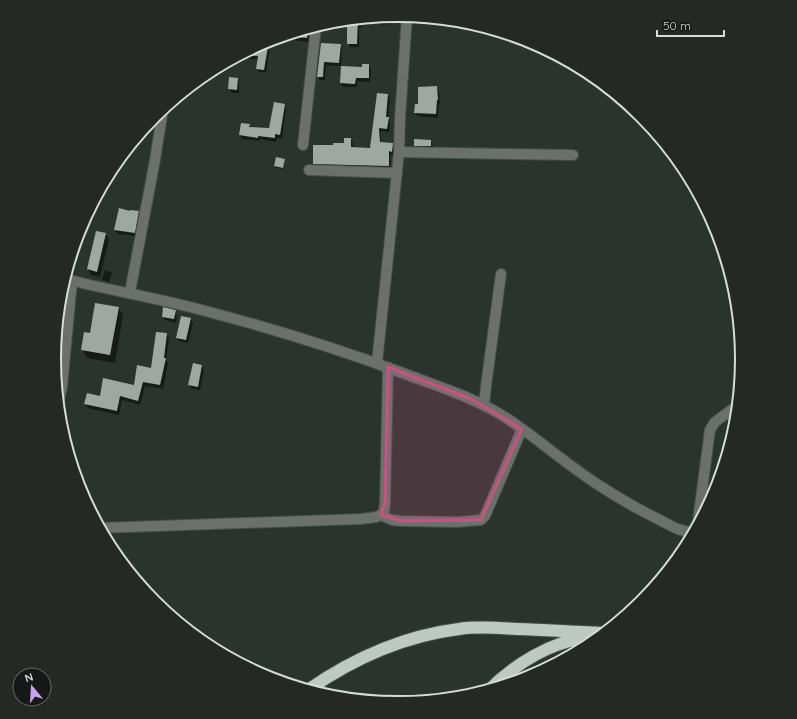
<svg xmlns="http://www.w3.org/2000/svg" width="797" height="719" font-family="Quicksand,sans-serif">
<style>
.shadow{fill:#0007}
.building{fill:#9ea8a1}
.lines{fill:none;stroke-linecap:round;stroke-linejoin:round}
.minor-casing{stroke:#464e48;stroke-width:12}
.highway-casing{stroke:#464e48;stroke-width:14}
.minor{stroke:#6c706d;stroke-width:10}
.highway{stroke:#bec9c2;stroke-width:12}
.marked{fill:#c85380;fill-opacity:0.2;stroke:#c85380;stroke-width:3;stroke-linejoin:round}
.rim{fill:none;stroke:#d6dcd8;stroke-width:2}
</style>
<rect width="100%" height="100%" fill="#2a332d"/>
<g class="shadow">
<path d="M 392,16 L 392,24 L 381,25 L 379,20 L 362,20 L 361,28 L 359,28 L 359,47 L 350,47 L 348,43 L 350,20 Z"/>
<path d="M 474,24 L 486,28 L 486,29 L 476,29 Z"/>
<path d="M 311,28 L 310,42 L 284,39 L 282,37 Z"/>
<path d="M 266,42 L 268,42 L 270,45 L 266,73 L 259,72 L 257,68 L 258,59 L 241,58 L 240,56 L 255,47 L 260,48 L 261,45 Z"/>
<path d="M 322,44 L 340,45 L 342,49 L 341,66 L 326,65 L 325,80 L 320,80 L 318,77 Z"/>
<path d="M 369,65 L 371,69 L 370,82 L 357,81 L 357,87 L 343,87 L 341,83 Z"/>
<path d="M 237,78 L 239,82 L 239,93 L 232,93 L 229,89 Z"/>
<path d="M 436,87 L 439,91 L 440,104 L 439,104 L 438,118 L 418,116 L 415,113 L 419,105 Z"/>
<path d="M 388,95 L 390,99 L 388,118 L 390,122 L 389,132 L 381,131 L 381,143 L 392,144 L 394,148 L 394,155 L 390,155 L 391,170 L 316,167 L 314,163 L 334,146 L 345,144 L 351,139 L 353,143 L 353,149 L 371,149 Z"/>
<path d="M 284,105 L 286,108 L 282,138 L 277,138 L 276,142 L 260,139 L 260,141 L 242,139 L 240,135 L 242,124 L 249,125 L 251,128 L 270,129 Z"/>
<path d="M 431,141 L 433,145 L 433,150 L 417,149 L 415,146 Z"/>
<path d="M 284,160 L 285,161 L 283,169 L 276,168 L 275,166 Z"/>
<path d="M 138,212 L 140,216 L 136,236 L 118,234 L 115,230 Z"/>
<path d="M 97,232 L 106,234 L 109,240 L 100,277 L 91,275 L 88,269 Z"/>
<path d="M 105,270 L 111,272 L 112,273 L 109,282 L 103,280 L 102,279 Z"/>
<path d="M 119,308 L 123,316 L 115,363 L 87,358 L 82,349 L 91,334 Z"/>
<path d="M 175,311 L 177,315 L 176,323 L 165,320 L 163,316 Z"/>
<path d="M 182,317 L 191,319 L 193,323 L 188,343 L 179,341 L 177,337 Z"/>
<path d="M 166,334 L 169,338 L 166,361 L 168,363 L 163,389 L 145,386 L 140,405 L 122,400 L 119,415 L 88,408 L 85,404 L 101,397 L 135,386 L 152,369 Z"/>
<path d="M 202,366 L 204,370 L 200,390 L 192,389 L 189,385 Z"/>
</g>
<g class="building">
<path d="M 358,19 L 357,44 L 347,44 L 347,25 L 348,25 L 349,20 Z"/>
<path d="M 309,28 L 307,38 L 285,36 Z"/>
<path d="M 269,41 L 264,70 L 256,69 L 258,56 L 241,55 Z"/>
<path d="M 321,43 L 341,44 L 339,63 L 324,62 L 323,77 L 317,77 Z"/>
<path d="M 362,64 L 369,64 L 369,78 L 356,78 L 355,84 L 340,83 L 341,66 L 362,67 Z"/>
<path d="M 229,77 L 238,78 L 237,90 L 228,89 Z"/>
<path d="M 437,86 L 438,100 L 437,100 L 436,114 L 414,113 L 415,104 L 418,104 L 418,87 Z"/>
<path d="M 377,93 L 388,94 L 386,117 L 389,117 L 387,129 L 379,128 L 380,142 L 393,143 L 392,152 L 389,151 L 389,166 L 313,164 L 313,145 L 333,145 L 333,143 L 344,143 L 344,138 L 351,138 L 351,147 L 370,148 Z"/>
<path d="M 274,102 L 285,104 L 280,135 L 275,134 L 275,138 L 258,136 L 258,138 L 239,135 L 241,123 L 250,124 L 249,127 L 269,128 Z"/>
<path d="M 414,139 L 431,140 L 431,146 L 414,146 Z"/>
<path d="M 276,157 L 285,159 L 283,168 L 274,166 Z"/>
<path d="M 119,208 L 130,211 L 130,210 L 139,211 L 135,233 L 114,230 Z"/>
<path d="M 96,231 L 106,233 L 97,272 L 87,269 Z"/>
<path d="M 95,303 L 119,307 L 110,355 L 81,350 L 84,332 L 90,333 Z"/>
<path d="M 163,307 L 176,310 L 174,319 L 162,317 Z"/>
<path d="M 181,316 L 191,318 L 186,340 L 176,338 Z"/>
<path d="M 156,332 L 167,333 L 164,358 L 166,358 L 160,385 L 143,382 L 138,401 L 120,396 L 117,411 L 84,404 L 87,393 L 100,396 L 103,378 L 134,385 L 137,365 L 151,368 Z"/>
<path d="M 193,363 L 202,365 L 198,387 L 188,385 Z"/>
</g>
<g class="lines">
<defs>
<g id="minor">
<path d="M 303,145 L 316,26"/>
<path d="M 399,152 L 573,155"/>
<path d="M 309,170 L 397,173"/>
<path d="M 65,279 C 113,291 162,299 209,312 C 274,329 338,349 400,372 C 437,386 474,397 508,419 C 538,439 566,464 597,484 C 615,496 634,507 654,517 C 669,524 677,532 695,532"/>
<path d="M 130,292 L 155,160 L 163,109"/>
<path d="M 377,363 L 399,152 L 400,118 L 407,16"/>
<path d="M 58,405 L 62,387 L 72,281"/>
<path d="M 484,405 L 486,386 L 501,274"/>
<path d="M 381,515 L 392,520 L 401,521 L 457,522 L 481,520 L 485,516 L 522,429"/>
<path d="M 100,528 L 361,519 L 376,517 L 381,515 L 384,511 L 385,502 L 388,367"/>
<path d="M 697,528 L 710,430 L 715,422 L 738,405"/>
</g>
<g id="highway">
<path d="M 529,678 L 560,662"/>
<path d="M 308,690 C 354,658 403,636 459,629 C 478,626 498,628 517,629 C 547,630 576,632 606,633"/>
<path d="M 488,691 C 515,664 550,642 589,637"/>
</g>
</defs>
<use href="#minor" class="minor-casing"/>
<use href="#highway" class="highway-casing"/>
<use href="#minor" class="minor"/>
<use href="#highway" class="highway"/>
</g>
<path class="marked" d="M 388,367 L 471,399 L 522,429 L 481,520 L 401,521 L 381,515 L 385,502 Z"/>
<path d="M0 0H797V719H0ZM61 359a337 337 0 1 1 674 0a337 337 0 1 1-674 0Z" fill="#252926" fill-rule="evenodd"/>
<path class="rim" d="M61 359a337 337 0 1 1 674 0a337 337 0 1 1-674 0Z"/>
<g transform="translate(32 687) rotate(342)"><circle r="19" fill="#161917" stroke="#636764"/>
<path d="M0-3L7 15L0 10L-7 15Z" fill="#c7a6ef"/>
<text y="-6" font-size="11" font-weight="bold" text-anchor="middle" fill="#d6dcd8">N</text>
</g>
<path d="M657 30v6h67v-6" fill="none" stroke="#d6dcd8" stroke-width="2"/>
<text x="663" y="30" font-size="12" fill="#d6dcd8" stroke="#161917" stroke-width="3" paint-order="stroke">50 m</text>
</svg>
